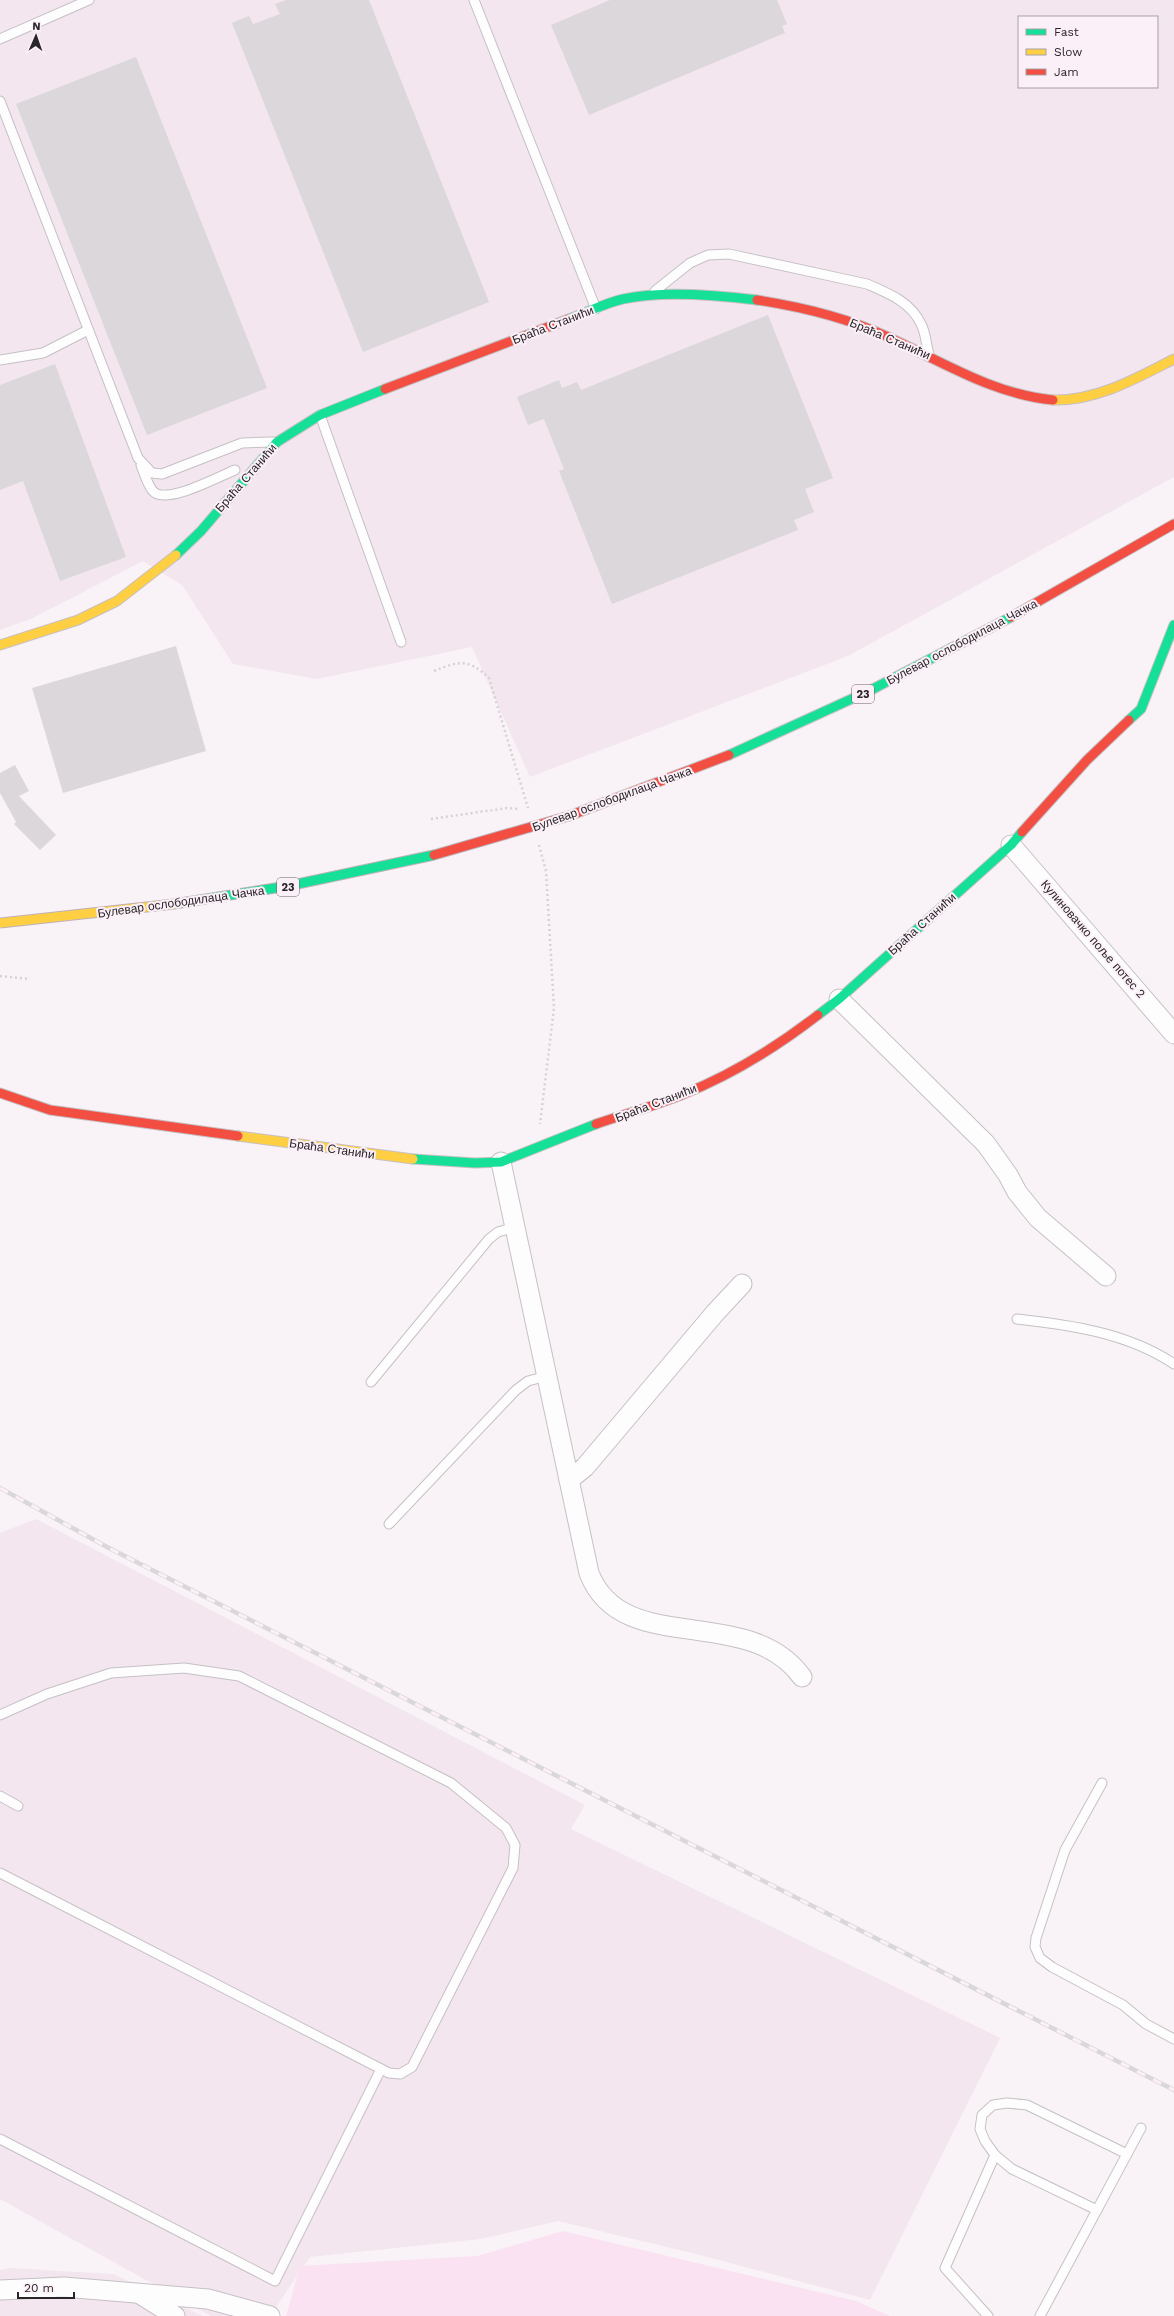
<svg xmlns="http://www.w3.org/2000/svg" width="1174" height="2316" font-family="'Work Sans',sans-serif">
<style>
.built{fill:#f3e6ef;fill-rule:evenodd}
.green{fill:#fae2f2}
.building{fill:#dbd7da}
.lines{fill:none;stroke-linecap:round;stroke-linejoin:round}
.lane-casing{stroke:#c5c0c4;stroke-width:11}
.street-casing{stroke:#c5c0c4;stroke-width:21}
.fast-casing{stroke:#c5c0c4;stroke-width:11}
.slow-casing{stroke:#c5c0c4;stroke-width:11}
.jam-casing{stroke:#c5c0c4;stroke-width:11}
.path{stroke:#d4d2d3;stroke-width:2.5;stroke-dasharray:2 3;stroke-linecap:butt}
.lane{stroke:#fefdfe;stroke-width:9}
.street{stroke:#fefdfe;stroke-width:19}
.fast{stroke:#16e098;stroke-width:9}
.slow{stroke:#ffcf43;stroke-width:9}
.jam{stroke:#f24e42;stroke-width:9}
.rail-casing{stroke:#dad7d8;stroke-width:4.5}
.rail{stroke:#fcf0f8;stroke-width:3;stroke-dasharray:9;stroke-linecap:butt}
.fast-bridge-casing{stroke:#bdb1ba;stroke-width:11;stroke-linecap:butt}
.slow-bridge-casing{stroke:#bdb1ba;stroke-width:11;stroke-linecap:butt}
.jam-bridge-casing{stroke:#bdb1ba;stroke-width:11;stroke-linecap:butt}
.fast-bridge{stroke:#16e098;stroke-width:9}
.slow-bridge{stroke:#ffcf43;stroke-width:9}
.jam-bridge{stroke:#f24e42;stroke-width:9}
.labels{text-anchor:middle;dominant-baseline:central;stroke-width:4;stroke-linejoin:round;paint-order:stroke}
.shield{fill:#fcf0f8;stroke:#686266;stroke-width:1}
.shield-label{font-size:11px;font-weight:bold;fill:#292528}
.street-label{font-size:12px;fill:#292528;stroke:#fcf0f8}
</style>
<rect width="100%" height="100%" fill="#f9f3f7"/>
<g class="built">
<path d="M 0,0 L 1174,0 L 1174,477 L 848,656 L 530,777 L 472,647 L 317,679 L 233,664 L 182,585 L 143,561 L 33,618 L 0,630 ZM 1019,17 L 1157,17 L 1157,87 L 1019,87 Z"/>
<path d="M 36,1519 L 585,1805 L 571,1829 L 1000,2038 L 870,2300 L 696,2254 L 558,2221 L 481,2239 L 310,2257 L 270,2316 L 211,2316 L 0,2199 L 0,1533 Z"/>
<path d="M 10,2268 L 113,2274 L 203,2316 L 0,2316 L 0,2270 Z"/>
</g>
<path class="green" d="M 563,2231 L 856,2301 L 890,2316 L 286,2316 L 300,2266 L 477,2256 Z"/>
<g class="building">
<path d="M 286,0 L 369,0 L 489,302 L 363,352 L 232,23 L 249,16 L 253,24 L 280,14 L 275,4 Z"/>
<path d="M 610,0 L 777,0 L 787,24 L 782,26 L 785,33 L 589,115 L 551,25 Z"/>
<path d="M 136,57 L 267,388 L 147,435 L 16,104 Z"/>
<path d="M 768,315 L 833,478 L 805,489 L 814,512 L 794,520 L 798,530 L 612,604 L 559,471 L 564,469 L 544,419 L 528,425 L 517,397 L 559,380 L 562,388 L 577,382 L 581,390 Z"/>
<path d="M 55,364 L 126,557 L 60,581 L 23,481 L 0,490 L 0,385 Z"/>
<path d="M 176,646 L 206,751 L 63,793 L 32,688 Z"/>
<path d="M 15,765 L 29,791 L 19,796 L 56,835 L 40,850 L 14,824 L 16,822 L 0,793 L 0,773 Z"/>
</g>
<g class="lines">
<defs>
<g id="lane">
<path d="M 474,0 L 596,309"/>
<path d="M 0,39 L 89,0"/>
<path d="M 0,101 L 138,458 L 152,473 L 162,474 L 242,443 L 273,442"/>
<path d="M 655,291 L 690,263 L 708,255 L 729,254 L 867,284 C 888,293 911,302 921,324 C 926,333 926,345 929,354"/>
<path d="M 0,360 L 43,353 L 88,330"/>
<path d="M 320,415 L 401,642"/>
<path d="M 141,465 C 144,473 147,483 152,490 C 164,507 219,476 235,470"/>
<path d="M 1017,1319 C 1071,1325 1128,1333 1174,1364"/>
<path d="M 371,1382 L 489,1239 L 498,1232 L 515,1227"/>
<path d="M 389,1524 L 516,1390 L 528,1381 L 547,1376"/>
<path d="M 0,1715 L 47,1694 L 111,1673 L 184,1668 L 239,1676 L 451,1783 L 506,1828 L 515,1845 L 513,1868 L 412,2067 L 400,2074 L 389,2073 L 0,1873"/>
<path d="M 1102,1783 L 1065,1850 L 1036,1938 L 1035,1947 L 1040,1958 L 1052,1967 L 1123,2005 L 1146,2024 L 1174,2039"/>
<path d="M 0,1796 L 18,1806"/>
<path d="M 0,2139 L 275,2281 L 381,2069"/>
<path d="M 1097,2210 L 1012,2169 L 995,2155 L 985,2141 L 980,2129 L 982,2115 L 993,2105 L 1007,2103 L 1027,2105 L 1127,2154"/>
<path d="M 988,2316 L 945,2268 L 995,2155"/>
<path d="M 1040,2316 L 1141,2128"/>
</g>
<g id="street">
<path d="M 1011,845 L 1174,1034"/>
<path d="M 839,999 L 986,1144 L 1008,1175 L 1017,1192 L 1038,1218 L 1106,1276"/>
<path d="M 501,1162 L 589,1573 C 622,1659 748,1602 802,1677"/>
<path d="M 569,1480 L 585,1467 L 715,1313 L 742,1284"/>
<path d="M 0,2290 L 64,2287 L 208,2299 L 270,2316"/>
<path d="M 140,2294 L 175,2316"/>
</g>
<g id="fast">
<path d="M 569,319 C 586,313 605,303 623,299 C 663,290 717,295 757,300"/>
<path d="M 176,555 L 201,531 L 277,442 L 320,415 L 385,389"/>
<path d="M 1129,720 L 1141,709 L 1174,625"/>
<path d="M 729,755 L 869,691 L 1011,617"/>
<path d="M 818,1015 L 839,999 L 1011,845 L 1022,832"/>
<path d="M 413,1159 L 475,1163 L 501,1162 L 596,1124"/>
</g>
<g id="slow">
<path d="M 1053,400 C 1097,401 1137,378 1174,359"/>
<path d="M 0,645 L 78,620 L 117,601 L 176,555"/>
<path d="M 238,1136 L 413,1159"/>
</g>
<g id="jam">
<path d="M 757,300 C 802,307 845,317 886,336 C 941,361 992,394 1053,400"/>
<path d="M 385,389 L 569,319"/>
<path d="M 1011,617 L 1174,524"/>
<path d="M 569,816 L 729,755"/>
<path d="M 1022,832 L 1087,760 L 1129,720"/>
<path d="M 0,1093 L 50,1110 L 238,1136"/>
<path d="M 596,1124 C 625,1114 655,1106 684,1094 C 731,1075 778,1046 818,1015"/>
</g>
</defs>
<use href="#lane" class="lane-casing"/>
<use href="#street" class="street-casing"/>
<use href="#fast" class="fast-casing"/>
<use href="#slow" class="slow-casing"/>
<use href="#jam" class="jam-casing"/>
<g class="path">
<path d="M 434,671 C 459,661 468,658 489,678 L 528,808"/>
<path d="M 431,819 L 507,808 L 519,809"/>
<path d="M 539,845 L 546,871 L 554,1008 L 540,1124"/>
<path d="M 0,976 L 30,979"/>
</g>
<use href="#lane" class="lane"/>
<use href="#street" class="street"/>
<use href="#fast" class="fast"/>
<use href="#slow" class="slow"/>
<use href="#jam" class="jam"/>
<defs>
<path id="rail" d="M 0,1488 L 107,1547 L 1174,2090"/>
</defs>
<use href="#rail" class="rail-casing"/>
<use href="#rail" class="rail"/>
<defs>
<path id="fast-bridge" d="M 174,904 L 288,886 L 434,855"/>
<path id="slow-bridge" d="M 0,923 L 174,904"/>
<path id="jam-bridge" d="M 434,855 L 569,816"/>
</defs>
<use href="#fast-bridge" class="fast-bridge-casing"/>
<use href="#slow-bridge" class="slow-bridge-casing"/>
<use href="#jam-bridge" class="jam-bridge-casing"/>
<use href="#fast-bridge" class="fast-bridge"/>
<use href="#slow-bridge" class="slow-bridge"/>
<use href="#jam-bridge" class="jam-bridge"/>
</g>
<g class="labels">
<g class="shield">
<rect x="852" y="685" width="22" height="18" rx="3"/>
<rect x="277" y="878" width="22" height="18" rx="3"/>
</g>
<g class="shield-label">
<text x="863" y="694">23</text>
<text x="288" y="887">23</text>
</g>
<g class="street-label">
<text transform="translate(553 325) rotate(-21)">Браћа Станићи</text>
<text transform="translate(890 339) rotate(23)">Браћа Станићи</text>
<text transform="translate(246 478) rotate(-49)">Браћа Станићи</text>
<text transform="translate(962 642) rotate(-28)">Булевар ослободилаца Чачка</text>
<text transform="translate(612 799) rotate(-20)">Булевар ослободилаца Чачка</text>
<text transform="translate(181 902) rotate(-8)">Булевар ослободилаца Чачка</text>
<text transform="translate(922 924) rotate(-42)">Браћа Станићи</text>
<text transform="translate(1093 939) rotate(49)">Кулиновачко поље потес 2</text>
<text transform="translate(656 1103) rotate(-21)">Браћа Станићи</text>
<text transform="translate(332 1149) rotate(8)">Браћа Станићи</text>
</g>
</g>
<rect x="1018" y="16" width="140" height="72" fill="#fcf0f8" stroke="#a89fa5"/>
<rect x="1026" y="29" width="20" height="6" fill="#16e098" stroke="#a89fa5"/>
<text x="1054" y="36" font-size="12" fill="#292528">Fast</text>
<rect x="1026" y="49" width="20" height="6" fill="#ffcf43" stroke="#a89fa5"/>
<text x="1054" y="56" font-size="12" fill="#292528">Slow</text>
<rect x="1026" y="69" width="20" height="6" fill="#f24e42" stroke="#a89fa5"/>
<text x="1054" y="76" font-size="12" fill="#292528">Jam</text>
<g transform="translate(36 36) rotate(2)" stroke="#fcf0f8" stroke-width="3" paint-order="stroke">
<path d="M0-3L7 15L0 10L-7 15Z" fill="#292528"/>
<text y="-6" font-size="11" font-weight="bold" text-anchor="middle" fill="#292528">N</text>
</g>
<path d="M18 2292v6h56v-6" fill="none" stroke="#292528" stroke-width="2"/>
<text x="24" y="2292" font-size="12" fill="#292528" stroke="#fcf0f8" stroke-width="3" paint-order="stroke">20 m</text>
</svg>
